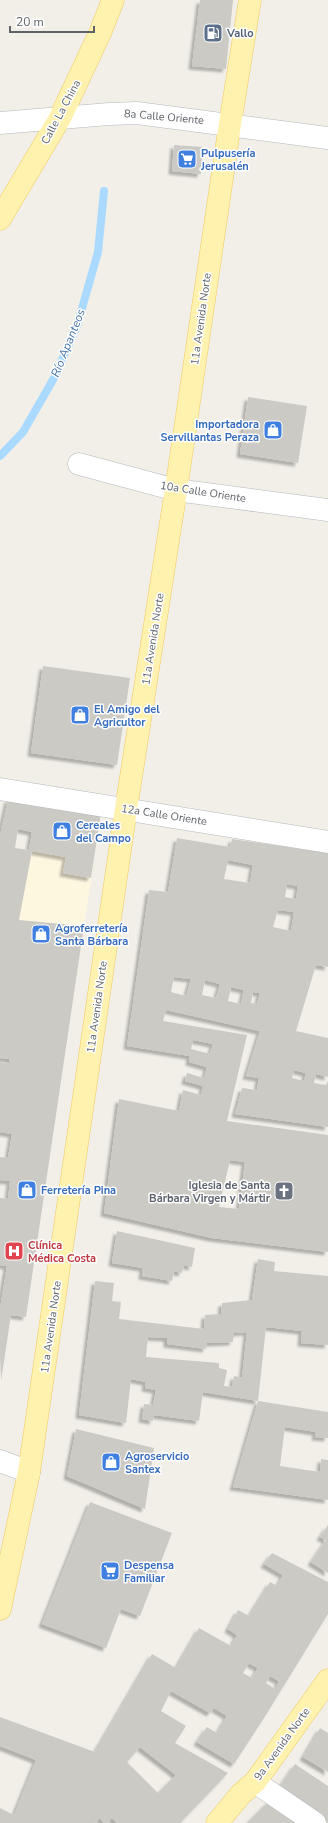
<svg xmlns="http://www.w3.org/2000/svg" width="328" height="1823" font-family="'Nunito Sans',sans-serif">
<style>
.commercial{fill:#fef7e0}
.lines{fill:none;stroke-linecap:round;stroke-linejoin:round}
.stream{stroke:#aadaff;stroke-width:8}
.building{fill:#cccac5;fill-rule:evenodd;filter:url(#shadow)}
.minor-casing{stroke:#b5b8bc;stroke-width:23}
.major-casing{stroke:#f2c960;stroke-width:23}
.minor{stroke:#fff;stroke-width:22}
.major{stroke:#fff2af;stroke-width:22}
.labels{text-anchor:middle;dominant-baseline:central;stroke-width:3;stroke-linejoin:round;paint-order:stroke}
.service-label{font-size:11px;font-weight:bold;fill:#4e5e75;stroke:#fff;text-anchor:start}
.street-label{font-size:11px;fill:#5f6368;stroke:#fff}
.shop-label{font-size:11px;font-weight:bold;fill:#366cbe;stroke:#fff;text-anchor:start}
.worship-label{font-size:11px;font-weight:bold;fill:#5b616d;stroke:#fff;text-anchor:end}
.health-label{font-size:11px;font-weight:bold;fill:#be3a42;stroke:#fff;text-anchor:start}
.water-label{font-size:12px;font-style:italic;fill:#4174aa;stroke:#fff}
</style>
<defs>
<filter id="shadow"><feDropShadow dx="-3.5" dy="3.5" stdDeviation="1" flood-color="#0004"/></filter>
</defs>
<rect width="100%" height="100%" fill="#f1efe8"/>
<path class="commercial" d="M 0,846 L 94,861 L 69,1027 L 0,1021 Z"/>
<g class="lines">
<path class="stream" d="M 0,456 L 23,432 L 54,378 L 77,326 L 98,252 L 104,191"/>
</g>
<g class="building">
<path d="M 200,0 L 233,0 L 226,69 L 192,66 Z"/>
<path d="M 174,145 L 203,147 L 201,174 L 172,171 Z"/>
<path d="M 248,397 L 307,406 L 298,463 L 240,454 Z"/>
<path d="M 43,666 L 130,678 L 117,765 L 31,753 Z"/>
<path d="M 8,799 L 101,812 L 91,878 L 63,873 L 66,857 L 32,851 L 19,920 L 84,926 L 26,1317 L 11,1315 L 1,1381 L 0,1309 L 7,1266 L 0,1265 L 0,1198 L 8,1199 L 10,1181 L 0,1180 L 0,1157 L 8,1158 L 12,1134 L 0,1132 L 0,1062 L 9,1063 L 9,1059 L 0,1058 L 0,835 ZM 18,829 L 32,832 L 29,850 L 15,848 Z"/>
<path d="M 177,838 L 230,847 L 232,839 L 328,853 L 328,967 L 316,965 L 296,1031 L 328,1038 L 328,1077 L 316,1074 L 314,1083 L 326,1085 L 328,1081 L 328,1127 L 235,1114 L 242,1088 L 257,1090 L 259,1078 L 246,1076 L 260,1031 L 166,1010 L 163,1021 L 247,1035 L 227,1121 L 328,1135 L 328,1252 L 212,1238 L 104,1213 L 119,1099 L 179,1111 L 183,1090 L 201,1095 L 203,1086 L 185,1081 L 187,1073 L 204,1078 L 207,1067 L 189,1062 L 190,1056 L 127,1046 L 149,890 L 168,892 ZM 228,860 L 253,865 L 250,883 L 224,879 ZM 287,884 L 298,886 L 296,899 L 285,897 ZM 278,910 L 294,912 L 291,931 L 273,927 ZM 174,977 L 191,979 L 186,996 L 171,992 ZM 205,980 L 220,984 L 216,998 L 202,995 ZM 231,987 L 244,990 L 241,1004 L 228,1001 ZM 253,992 L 260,993 L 257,1004 L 251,1003 ZM 193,1040 L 213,1044 L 210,1054 L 191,1049 ZM 294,1070 L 306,1073 L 304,1081 L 292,1078 ZM 230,1160 L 245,1162 L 239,1209 L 219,1207 Z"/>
<path d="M 117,1231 L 195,1248 L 192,1267 L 184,1265 L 182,1273 L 174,1271 L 172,1281 L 142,1276 L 143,1268 L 112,1263 Z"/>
<path d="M 258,1259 L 275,1262 L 274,1271 L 328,1276 L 328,1345 L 301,1343 L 302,1331 L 266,1327 L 258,1401 L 203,1392 L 199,1421 L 154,1415 L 153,1421 L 142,1419 L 144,1404 L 153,1405 L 156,1390 L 145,1388 L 146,1382 L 131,1379 L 126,1423 L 79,1415 L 95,1281 L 114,1283 L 112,1301 L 121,1302 L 119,1319 L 204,1329 L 205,1315 L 221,1314 L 222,1303 L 252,1300 ZM 247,1332 L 242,1378 L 234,1376 L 232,1387 L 224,1386 L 227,1370 L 219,1368 L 219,1363 L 146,1357 L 148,1337 L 167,1338 L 167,1344 L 206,1349 L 207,1343 L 233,1342 L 234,1333 Z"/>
<path d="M 258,1401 L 328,1412 L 328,1438 L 315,1437 L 316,1432 L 285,1427 L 280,1466 L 320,1472 L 321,1459 L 328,1460 L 328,1500 L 233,1487 Z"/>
<path d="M 76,1429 L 154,1448 L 145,1509 L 67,1476 Z"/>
<path d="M 90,1502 L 172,1533 L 140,1616 L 121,1609 L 106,1648 L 42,1624 Z"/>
<path d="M 328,1525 L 328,1573 L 311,1562 L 326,1540 L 320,1537 Z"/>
<path d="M 272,1553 L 328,1582 L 328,1614 L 264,1718 L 234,1764 L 197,1742 L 207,1727 L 217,1733 L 227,1716 L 214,1708 L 210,1713 L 171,1691 L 161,1711 L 186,1726 L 175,1743 L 228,1773 L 180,1823 L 117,1823 L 112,1818 L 107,1823 L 104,1823 L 100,1818 L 95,1823 L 0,1823 L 0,1808 L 14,1815 L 36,1760 L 0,1746 L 0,1717 L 95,1752 L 152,1654 L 176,1668 L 199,1628 L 231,1646 L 237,1635 L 228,1629 L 238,1610 L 249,1616 L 270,1582 L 277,1586 L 283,1575 L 264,1564 ZM 249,1663 L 258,1668 L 252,1678 L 243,1673 ZM 270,1676 L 279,1681 L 275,1689 L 266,1683 ZM 140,1747 L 176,1775 L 158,1793 L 127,1762 Z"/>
<path d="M 320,1728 L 328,1733 L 328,1772 L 303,1757 Z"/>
<path d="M 295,1764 L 328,1786 L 328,1823 L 277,1791 Z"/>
<path d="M 269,1801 L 300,1823 L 247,1823 Z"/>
</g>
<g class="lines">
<defs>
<g id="minor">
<path d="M 0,123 L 109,114 L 137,113 L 328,138"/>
<path d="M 79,464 L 176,490 L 328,510"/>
<path d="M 0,789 L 328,842"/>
<path d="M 0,1461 L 29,1472"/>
<path d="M 255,1782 L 315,1823"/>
</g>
<g id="major">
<path d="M 0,219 L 60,118 L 100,33 L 113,0"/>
<path d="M 0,1609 L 29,1472 L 126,809 L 176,490 L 230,124 L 250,0"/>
<path d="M 217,1823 L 241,1794 L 255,1782 L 328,1680"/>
</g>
</defs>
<use href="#minor" class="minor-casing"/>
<use href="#major" class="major-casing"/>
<use href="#minor" class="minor"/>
<use href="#major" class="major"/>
</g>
<defs>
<symbol id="fuel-square" viewBox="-11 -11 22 22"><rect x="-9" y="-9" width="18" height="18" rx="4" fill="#5c6f8a" stroke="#fff"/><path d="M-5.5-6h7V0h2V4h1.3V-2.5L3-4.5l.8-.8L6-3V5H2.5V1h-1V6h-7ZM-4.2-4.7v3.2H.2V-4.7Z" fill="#fff"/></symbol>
<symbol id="supermarket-square" viewBox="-11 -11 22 22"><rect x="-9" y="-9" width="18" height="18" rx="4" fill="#3f7fe0" stroke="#fff"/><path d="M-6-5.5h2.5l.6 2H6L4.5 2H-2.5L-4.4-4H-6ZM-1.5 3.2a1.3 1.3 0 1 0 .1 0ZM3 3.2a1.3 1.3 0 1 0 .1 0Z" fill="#fff"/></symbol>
<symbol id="shop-square" viewBox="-11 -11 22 22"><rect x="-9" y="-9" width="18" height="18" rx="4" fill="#3f7fe0" stroke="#fff"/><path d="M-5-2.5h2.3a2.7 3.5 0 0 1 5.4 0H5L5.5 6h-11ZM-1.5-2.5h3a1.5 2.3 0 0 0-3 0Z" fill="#fff"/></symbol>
<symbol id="church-square" viewBox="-11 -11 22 22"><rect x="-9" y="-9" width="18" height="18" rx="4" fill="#6b7280" stroke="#fff"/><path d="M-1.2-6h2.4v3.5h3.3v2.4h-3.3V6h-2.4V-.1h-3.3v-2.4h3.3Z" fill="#fff"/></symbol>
<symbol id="hospital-square" viewBox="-11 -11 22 22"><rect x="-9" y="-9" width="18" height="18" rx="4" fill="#e0444e" stroke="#fff"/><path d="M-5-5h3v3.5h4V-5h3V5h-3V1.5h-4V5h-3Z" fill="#fff"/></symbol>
</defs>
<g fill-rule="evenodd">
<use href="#fuel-square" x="202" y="22" width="22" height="22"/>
<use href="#supermarket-square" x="176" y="148" width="22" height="22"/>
<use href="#shop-square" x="262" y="419" width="22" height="22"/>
<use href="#shop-square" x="69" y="704" width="22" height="22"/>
<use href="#shop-square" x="51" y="820" width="22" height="22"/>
<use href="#shop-square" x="30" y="923" width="22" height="22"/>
<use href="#shop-square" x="16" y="1179" width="22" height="22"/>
<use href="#church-square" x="273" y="1180" width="22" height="22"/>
<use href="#hospital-square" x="3" y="1240" width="22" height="22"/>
<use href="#shop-square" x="100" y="1451" width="22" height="22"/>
<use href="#supermarket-square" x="99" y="1560" width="22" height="22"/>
</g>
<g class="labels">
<g class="service-label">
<text x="227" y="33">Vallo</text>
</g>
<g class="street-label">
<text transform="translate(61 112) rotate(-62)">Calle La China</text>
<text transform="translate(164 117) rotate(5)">8a Calle Oriente</text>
<text transform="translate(201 319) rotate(-82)">11a Avenida Norte</text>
<text transform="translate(203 492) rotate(9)">10a Calle Oriente</text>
<text transform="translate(153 639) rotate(-81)">11a Avenida Norte</text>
<text transform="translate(164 815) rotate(9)">12a Calle Oriente</text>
<text transform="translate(97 1007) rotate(-82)">11a Avenida Norte</text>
<text transform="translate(51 1327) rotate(-82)">11a Avenida Norte</text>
<text transform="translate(282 1744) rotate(-54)">9a Avenida Norte</text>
</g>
<g class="shop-label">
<text x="201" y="153">Pulpusería<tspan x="201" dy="13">Jerusalén</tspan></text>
<text x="259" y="424" text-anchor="end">Importadora<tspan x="259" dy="13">Servillantas Peraza</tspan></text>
<text x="94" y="709">El Amigo del<tspan x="94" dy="13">Agricultor</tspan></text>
<text x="76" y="825">Cereales<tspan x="76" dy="13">del Campo</tspan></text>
<text x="55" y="928">Agroferretería<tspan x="55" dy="13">Santa Bárbara</tspan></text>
<text x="41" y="1190">Ferretería Pina</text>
<text x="125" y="1456">Agroservicio<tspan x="125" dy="13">Santex</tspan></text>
<text x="124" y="1565">Despensa<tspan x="124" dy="13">Familiar</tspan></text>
</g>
<g class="worship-label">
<text x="270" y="1185">Iglesia de Santa<tspan x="270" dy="13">Bárbara Virgen y Mártir</tspan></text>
</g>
<g class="health-label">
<text x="28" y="1245">Clínica<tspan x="28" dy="13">Médica Costa</tspan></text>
</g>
<g class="water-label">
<text transform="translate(68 343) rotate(-68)">Río Apanteos</text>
</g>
</g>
<path d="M10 26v6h84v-6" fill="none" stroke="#5f6368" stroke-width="2"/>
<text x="16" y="26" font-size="12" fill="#5f6368" stroke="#ffffff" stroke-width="3" paint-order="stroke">20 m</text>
</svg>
